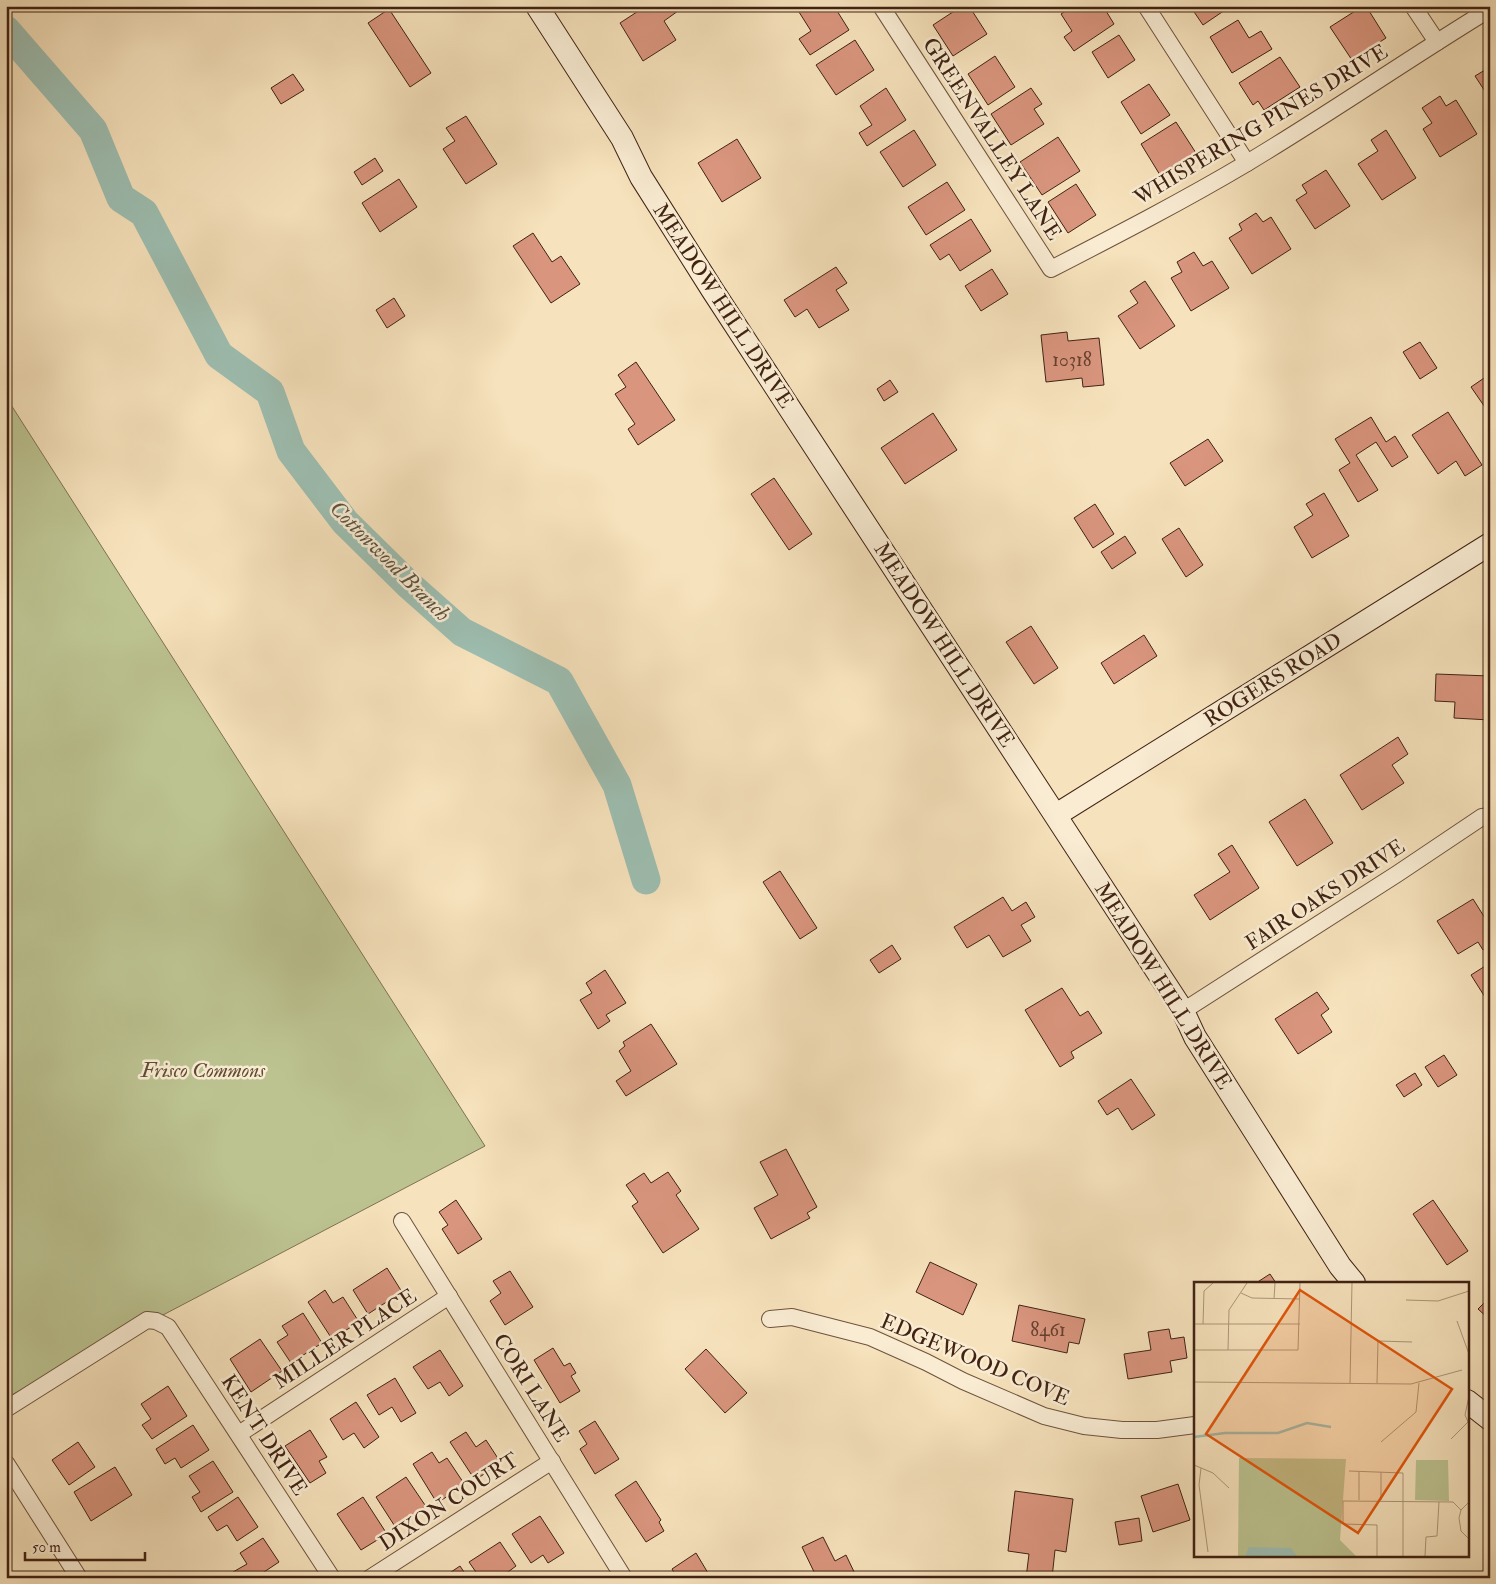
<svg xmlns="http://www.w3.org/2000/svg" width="1496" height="1584" font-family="'IM FELL Double Pica',serif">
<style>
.green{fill:#bcc391;stroke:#7e7352}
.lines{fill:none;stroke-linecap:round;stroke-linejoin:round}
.river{stroke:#9dbeb1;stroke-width:29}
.building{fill:#d9957e;stroke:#402313}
.street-casing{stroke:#6e533d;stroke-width:18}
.secondary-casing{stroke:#402313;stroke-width:24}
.street{stroke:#f9ecd3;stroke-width:16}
.secondary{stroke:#f9ecd3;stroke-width:22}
.labels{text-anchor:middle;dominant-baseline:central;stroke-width:5;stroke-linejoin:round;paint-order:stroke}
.number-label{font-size:19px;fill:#66402e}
.street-label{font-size:21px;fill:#402313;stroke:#f9ecd3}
.park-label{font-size:21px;font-style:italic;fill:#5f4b32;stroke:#f9ecd3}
.water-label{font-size:22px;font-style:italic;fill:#5c5242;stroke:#f9ecd3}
.inset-river{fill:none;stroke:#9dbeb1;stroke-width:2.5}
.inset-road{fill:none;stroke:#ad9678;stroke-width:1}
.view{fill:#e0560c;fill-opacity:0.15;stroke:#e0560c;stroke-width:2.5}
.inset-edge{fill:none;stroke:#402313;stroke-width:2.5}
</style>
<rect width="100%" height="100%" fill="#f6e2bc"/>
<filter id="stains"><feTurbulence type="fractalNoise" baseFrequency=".004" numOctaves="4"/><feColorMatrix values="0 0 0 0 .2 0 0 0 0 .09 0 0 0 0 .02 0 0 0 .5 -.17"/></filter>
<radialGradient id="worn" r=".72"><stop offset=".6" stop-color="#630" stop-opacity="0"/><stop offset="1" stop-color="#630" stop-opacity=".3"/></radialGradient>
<path class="green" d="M 6,397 L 485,1146 L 62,1368 L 6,1398 Z"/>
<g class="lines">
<path class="river" d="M 6,30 L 93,130 L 121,198 L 144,213 L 219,355 L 270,392 L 291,451 L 345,522 L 409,585 L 462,632 L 559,681 L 617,785 L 646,880"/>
</g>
<g class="building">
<path d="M 646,6 L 675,6 L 678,11 L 664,21 L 676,40 L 643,61 L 620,23 Z"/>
<path d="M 808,6 L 834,6 L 849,30 L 810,55 L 799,39 L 811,31 L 799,12 Z"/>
<path d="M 962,6 L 969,6 L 987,34 L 953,56 L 933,25 Z"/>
<path d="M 1073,6 L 1103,6 L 1114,24 L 1074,51 L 1064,37 L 1072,31 L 1061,14 Z"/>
<path d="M 1190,6 L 1227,6 L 1228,8 L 1203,25 Z"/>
<path d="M 1363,6 L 1366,6 L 1386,38 L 1352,60 L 1330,27 Z"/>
<path d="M 389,9 L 431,73 L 410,87 L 368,23 Z"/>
<path d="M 1238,20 L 1249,38 L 1261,31 L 1272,49 L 1232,73 L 1210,37 Z"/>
<path d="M 1119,35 L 1135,60 L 1108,78 L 1092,52 Z"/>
<path d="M 855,40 L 874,70 L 836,95 L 816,65 Z"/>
<path d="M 995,56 L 1015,87 L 988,105 L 968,74 Z"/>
<path d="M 1280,57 L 1300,87 L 1264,110 L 1258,101 L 1253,105 L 1239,83 Z"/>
<path d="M 1490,67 L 1490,99 L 1475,76 Z"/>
<path d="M 293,74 L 304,90 L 281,104 L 271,88 Z"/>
<path d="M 1149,84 L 1170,115 L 1141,134 L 1121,102 Z"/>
<path d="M 886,88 L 906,120 L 867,146 L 859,133 L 872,125 L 860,106 Z"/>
<path d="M 1031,88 L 1042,104 L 1034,109 L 1044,124 L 1011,145 L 991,114 Z"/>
<path d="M 1440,96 L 1446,106 L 1456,100 L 1477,134 L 1440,157 L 1423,129 L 1432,123 L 1422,108 Z"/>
<path d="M 466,116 L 497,164 L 466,184 L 443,149 L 455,141 L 446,128 Z"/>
<path d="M 1176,122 L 1196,153 L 1160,175 L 1141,144 Z"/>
<path d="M 914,130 L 936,165 L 903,187 L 880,152 Z"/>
<path d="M 1386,130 L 1416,178 L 1382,200 L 1358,164 L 1378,151 L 1371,140 Z"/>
<path d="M 1058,137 L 1080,171 L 1042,195 L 1020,162 Z"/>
<path d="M 737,139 L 761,178 L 722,202 L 698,163 Z"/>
<path d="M 375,158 L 383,171 L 362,185 L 354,172 Z"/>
<path d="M 1326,170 L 1350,206 L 1315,229 L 1296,200 L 1307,193 L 1302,185 Z"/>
<path d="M 399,179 L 417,207 L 380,232 L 362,203 Z"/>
<path d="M 947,182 L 965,210 L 926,235 L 908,207 Z"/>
<path d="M 1076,184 L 1096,215 L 1068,233 L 1048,202 Z"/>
<path d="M 1256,213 L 1263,222 L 1271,217 L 1291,249 L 1252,274 L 1229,238 L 1242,230 L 1239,224 Z"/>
<path d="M 971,219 L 991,251 L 960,271 L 949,254 L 940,260 L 930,245 Z"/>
<path d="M 533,233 L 552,262 L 561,256 L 580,284 L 551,303 L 513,246 Z"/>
<path d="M 1194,252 L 1203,266 L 1212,261 L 1229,288 L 1191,311 L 1171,278 L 1182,272 L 1177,262 Z"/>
<path d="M 836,267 L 847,283 L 836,290 L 849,310 L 819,328 L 807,309 L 795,317 L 784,300 Z"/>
<path d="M 992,269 L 1008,294 L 981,311 L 965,286 Z"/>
<path d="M 1145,281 L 1175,326 L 1140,349 L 1118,316 L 1138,303 L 1130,291 Z"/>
<path d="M 394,298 L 405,316 L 387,328 L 376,310 Z"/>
<path d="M 1067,332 L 1068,341 L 1099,338 L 1104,385 L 1083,387 L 1082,378 L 1046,382 L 1041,335 Z"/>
<path d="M 1420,342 L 1437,368 L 1420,379 L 1403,352 Z"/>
<path d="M 636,362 L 675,420 L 638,445 L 628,429 L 635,424 L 615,394 L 626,387 L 618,375 Z"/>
<path d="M 1490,374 L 1490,412 L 1489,413 L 1471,387 Z"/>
<path d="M 890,380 L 898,392 L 884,401 L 877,389 Z"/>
<path d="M 1448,412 L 1482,465 L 1465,476 L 1456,461 L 1438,474 L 1412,435 Z"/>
<path d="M 933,413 L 957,450 L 905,484 L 881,448 Z"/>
<path d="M 1371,417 L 1386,442 L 1395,436 L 1408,457 L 1392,467 L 1376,442 L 1356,455 L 1378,490 L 1358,502 L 1339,470 L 1350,463 L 1335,439 Z"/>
<path d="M 1208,439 L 1223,461 L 1185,486 L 1170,463 Z"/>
<path d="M 774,478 L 812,534 L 789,550 L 751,494 Z"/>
<path d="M 1324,493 L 1349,536 L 1312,558 L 1294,527 L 1313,515 L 1306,504 Z"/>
<path d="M 1095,504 L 1114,534 L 1093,548 L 1074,518 Z"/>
<path d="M 1179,528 L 1203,565 L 1186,577 L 1162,539 Z"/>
<path d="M 1125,536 L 1136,553 L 1112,569 L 1101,552 Z"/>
<path d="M 1031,626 L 1058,668 L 1034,684 L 1006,642 Z"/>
<path d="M 1144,635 L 1157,656 L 1114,684 L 1101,663 Z"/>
<path d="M 1436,674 L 1490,676 L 1490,720 L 1454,718 L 1455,702 L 1435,701 Z"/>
<path d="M 1398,737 L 1408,754 L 1392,765 L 1404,783 L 1362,810 L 1340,775 Z"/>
<path d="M 1305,799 L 1333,843 L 1297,866 L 1269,822 Z"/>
<path d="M 1232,845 L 1259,888 L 1210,920 L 1194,895 L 1230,872 L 1218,854 Z"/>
<path d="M 780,871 L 817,928 L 800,939 L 763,882 Z"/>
<path d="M 1003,897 L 1012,911 L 1026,902 L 1035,917 L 1021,925 L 1031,941 L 1003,957 L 989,935 L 967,948 L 954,927 Z"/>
<path d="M 1473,899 L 1490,926 L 1490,946 L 1483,950 L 1478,942 L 1458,954 L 1437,921 Z"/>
<path d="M 892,945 L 901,959 L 879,973 L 870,960 Z"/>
<path d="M 1490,963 L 1490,1005 L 1471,975 Z"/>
<path d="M 605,970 L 626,1003 L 606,1015 L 610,1021 L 598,1029 L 580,1000 L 592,993 L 586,983 Z"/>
<path d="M 1062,988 L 1080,1016 L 1088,1011 L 1102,1033 L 1071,1052 L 1074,1058 L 1060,1067 L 1025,1010 Z"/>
<path d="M 1317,992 L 1329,1009 L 1321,1015 L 1332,1032 L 1298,1054 L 1275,1019 Z"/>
<path d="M 651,1024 L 677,1064 L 626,1096 L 616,1081 L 631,1071 L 619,1051 L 625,1046 L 623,1042 Z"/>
<path d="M 1444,1055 L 1457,1075 L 1438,1087 L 1425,1067 Z"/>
<path d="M 1415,1073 L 1422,1085 L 1404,1097 L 1396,1085 Z"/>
<path d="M 1131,1079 L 1155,1115 L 1132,1130 L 1118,1108 L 1107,1115 L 1098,1101 Z"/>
<path d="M 786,1149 L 817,1207 L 807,1213 L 810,1218 L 771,1239 L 754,1208 L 778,1195 L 760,1162 Z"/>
<path d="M 668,1172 L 681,1191 L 676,1195 L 699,1229 L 663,1253 L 632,1206 L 638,1202 L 626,1185 L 644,1173 L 651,1183 Z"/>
<path d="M 456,1200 L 482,1239 L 458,1254 L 442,1229 L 448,1225 L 439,1212 Z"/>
<path d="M 1433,1200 L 1468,1251 L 1447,1265 L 1413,1214 Z"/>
<path d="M 930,1262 L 977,1284 L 963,1315 L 916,1292 Z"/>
<path d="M 387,1268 L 402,1292 L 368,1314 L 353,1290 Z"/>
<path d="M 510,1271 L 533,1307 L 505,1325 L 490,1301 L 501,1293 L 493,1281 Z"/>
<path d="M 1270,1274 L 1276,1283 L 1256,1283 Z"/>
<path d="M 325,1290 L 333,1303 L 343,1297 L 359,1322 L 332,1339 L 308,1302 Z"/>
<path d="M 1490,1297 L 1490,1320 L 1478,1309 Z"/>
<path d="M 1019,1305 L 1085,1319 L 1079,1344 L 1069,1342 L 1067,1353 L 1012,1341 Z"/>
<path d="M 303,1313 L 322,1343 L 291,1363 L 277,1342 L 288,1335 L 282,1326 Z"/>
<path d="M 1169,1329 L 1171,1339 L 1184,1337 L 1187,1358 L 1170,1361 L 1172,1372 L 1128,1379 L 1124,1354 L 1151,1350 L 1148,1332 Z"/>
<path d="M 260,1339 L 282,1371 L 251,1392 L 230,1359 Z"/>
<path d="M 553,1348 L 564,1366 L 570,1363 L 576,1373 L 571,1376 L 580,1391 L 560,1403 L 534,1360 Z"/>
<path d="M 706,1349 L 747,1393 L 725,1413 L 685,1369 Z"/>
<path d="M 440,1350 L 463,1386 L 449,1396 L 440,1382 L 428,1389 L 413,1367 Z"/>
<path d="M 395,1378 L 416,1413 L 401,1422 L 392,1407 L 379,1415 L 367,1395 Z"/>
<path d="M 168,1386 L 187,1416 L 152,1439 L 142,1425 L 151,1419 L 141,1404 Z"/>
<path d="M 356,1402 L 379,1437 L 364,1448 L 354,1433 L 343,1440 L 330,1419 Z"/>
<path d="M 595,1421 L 619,1459 L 595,1474 L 580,1449 L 587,1444 L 579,1431 Z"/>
<path d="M 193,1425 L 209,1450 L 181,1468 L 175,1458 L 165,1464 L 156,1449 Z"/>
<path d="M 310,1430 L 327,1457 L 319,1461 L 326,1473 L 310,1483 L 285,1446 Z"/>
<path d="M 466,1432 L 476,1447 L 486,1440 L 501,1463 L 475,1480 L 450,1442 Z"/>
<path d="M 78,1442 L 95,1467 L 69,1485 L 52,1460 Z"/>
<path d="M 432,1452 L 439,1463 L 447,1458 L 465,1485 L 437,1503 L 413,1464 Z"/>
<path d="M 213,1461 L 233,1492 L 201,1512 L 192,1497 L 200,1492 L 189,1476 Z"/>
<path d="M 115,1467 L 132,1495 L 91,1521 L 74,1492 Z"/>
<path d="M 406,1477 L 427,1508 L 396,1528 L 376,1497 Z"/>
<path d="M 636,1481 L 661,1520 L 659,1522 L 664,1531 L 646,1542 L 615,1495 Z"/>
<path d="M 1178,1484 L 1190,1520 L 1153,1532 L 1141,1496 Z"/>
<path d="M 1015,1491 L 1073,1499 L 1066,1552 L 1055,1550 L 1052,1578 L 1026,1578 L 1029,1554 L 1008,1551 Z"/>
<path d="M 238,1497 L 258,1527 L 237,1541 L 227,1525 L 217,1531 L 208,1517 Z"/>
<path d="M 363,1497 L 387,1534 L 361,1550 L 337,1514 Z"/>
<path d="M 540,1516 L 564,1553 L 548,1563 L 543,1555 L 531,1563 L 512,1534 Z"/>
<path d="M 1139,1518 L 1142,1541 L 1119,1545 L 1115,1522 Z"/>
<path d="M 823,1537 L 835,1561 L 846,1555 L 857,1578 L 817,1578 L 802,1547 Z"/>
<path d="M 263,1538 L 279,1562 L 255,1578 L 237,1578 L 233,1572 L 247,1564 L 240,1553 Z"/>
<path d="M 500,1542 L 516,1566 L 500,1578 L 480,1578 L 469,1562 Z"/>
<path d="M 696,1553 L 711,1578 L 677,1578 L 672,1569 Z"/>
<path d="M 460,1566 L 468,1578 L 442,1578 Z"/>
</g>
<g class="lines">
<defs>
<g id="street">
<path d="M 881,6 L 1051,269 C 1117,235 1183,201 1247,163 C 1329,114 1408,59 1490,9"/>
<path d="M 1146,6 L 1247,163"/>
<path d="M 1413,6 L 1437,42"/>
<path d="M 1183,1011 L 1397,874 L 1482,817 L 1490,816"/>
<path d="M 402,1221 L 624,1578"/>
<path d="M 770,1319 L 792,1317 L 870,1337 L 926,1362 L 963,1381 L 1044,1416 L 1084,1426 L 1122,1430 L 1157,1430 L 1195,1425"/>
<path d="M 6,1409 L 147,1320 L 156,1321 L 168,1327 L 332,1578"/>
<path d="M 239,1434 L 449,1296"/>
<path d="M 6,1463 L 79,1578"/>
<path d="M 370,1578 L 552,1461"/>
</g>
<g id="secondary">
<path d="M 537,6 L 622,138 L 641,177 L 713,291 L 1183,1011 L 1195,1037 L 1340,1266 L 1354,1283"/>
<path d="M 1056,815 L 1490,544"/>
<path d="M 1467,1401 L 1490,1419"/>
</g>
</defs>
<use href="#street" class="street-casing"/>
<use href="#secondary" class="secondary-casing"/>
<use href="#street" class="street"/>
<use href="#secondary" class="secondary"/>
</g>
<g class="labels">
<g class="number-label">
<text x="1072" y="360">10318</text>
<text x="1048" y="1330">8461</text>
</g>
<g class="street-label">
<text transform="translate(1261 125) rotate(-31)">WHISPERING PINES DRIVE</text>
<text transform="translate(992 139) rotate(57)">GREENVALLEY LANE</text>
<text transform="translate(723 306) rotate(57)">MEADOW HILL DRIVE</text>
<text transform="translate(944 645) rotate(57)">MEADOW HILL DRIVE</text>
<text transform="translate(1273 680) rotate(-32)">ROGERS ROAD</text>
<text transform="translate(1325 895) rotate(-33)">FAIR OAKS DRIVE</text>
<text transform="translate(1163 986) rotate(58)">MEADOW HILL DRIVE</text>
<text transform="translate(345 1339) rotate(-33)">MILLER PLACE</text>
<text transform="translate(975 1360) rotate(23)">EDGEWOOD COVE</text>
<text transform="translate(531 1388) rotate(58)">CORI LANE</text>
<text transform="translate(264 1435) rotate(57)">KENT DRIVE</text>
<text transform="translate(449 1502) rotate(-33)">DIXON COURT</text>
</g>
<g class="park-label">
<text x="203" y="1070">Frisco Commons</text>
</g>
<g class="water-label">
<text transform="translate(390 561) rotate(45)">Cottonwood Branch</text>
</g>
</g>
<g transform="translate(1194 1282)">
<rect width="275" height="275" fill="#f6e2bc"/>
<path d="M 45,176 L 152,177 L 146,258 L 162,274 L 44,274 ZM 222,178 L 254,178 L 255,219 L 221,218 Z" fill="#bcc391"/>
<path d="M 55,265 L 97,266 L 103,274 L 51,274 Z" fill="#9dbeb1"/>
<path class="inset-river" d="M 0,155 L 31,151 L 84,151 L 113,141 L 137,145"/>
<path class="inset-road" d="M 47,11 L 58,16 L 106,17M 80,17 L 81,1M 212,18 L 244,19 L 275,9M 263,39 L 275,72M 0,42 L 106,42M 9,42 L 10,9 L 19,1M 0,68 L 104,68 L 106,1M 34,68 L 35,28 L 53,1M 0,100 L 217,102 L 268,88M 156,101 L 158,1M 183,101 L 184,59 L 218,60M 275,114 L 271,133 L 275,142M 257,157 L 274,140M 187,160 L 222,130 L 225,101M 0,183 L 19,191 L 35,206M 7,186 L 5,203 L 14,270M 155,189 L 209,191 L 209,274M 165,190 L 165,218M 187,218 L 187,190M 275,220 L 267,228 L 265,236 L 267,249 L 275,257M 183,274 L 183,243 L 149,242 L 149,219 L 259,220 L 267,228M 231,274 L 232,255 L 243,254 L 245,220"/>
<path class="view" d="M 106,8 L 258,107 L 164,251 L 12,152 Z"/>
<rect width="275" height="275" class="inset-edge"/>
</g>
<rect width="1496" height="1584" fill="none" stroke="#f6e2bc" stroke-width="25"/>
<rect x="8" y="8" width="1481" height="1569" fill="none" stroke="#402313" stroke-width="2.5"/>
<rect x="12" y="12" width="1471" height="1559" fill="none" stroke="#402313"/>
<path d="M25 1552v8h120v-8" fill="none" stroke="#402313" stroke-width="2.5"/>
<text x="32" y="1552" font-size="15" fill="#402313" stroke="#f9ecd3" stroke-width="4" paint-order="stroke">50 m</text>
<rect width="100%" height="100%" filter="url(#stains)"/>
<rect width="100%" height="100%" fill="url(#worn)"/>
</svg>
